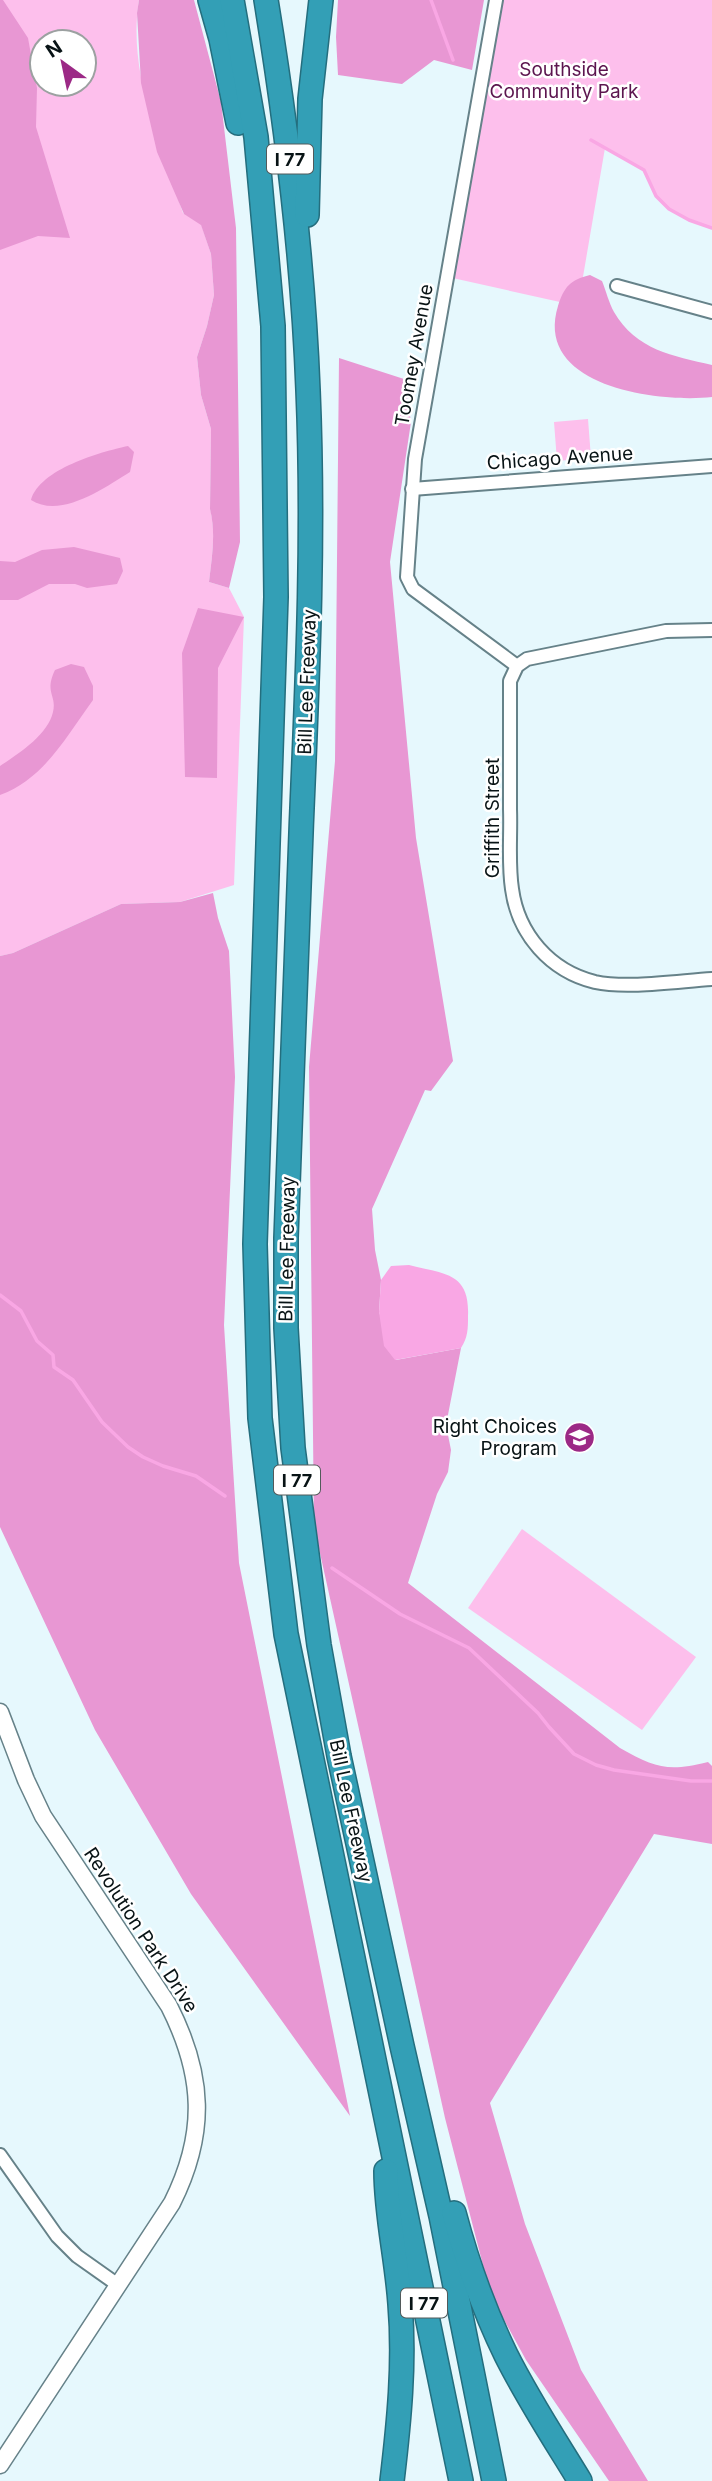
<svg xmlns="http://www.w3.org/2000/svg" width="712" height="2481" font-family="Inter,sans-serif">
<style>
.green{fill:#fdbfec;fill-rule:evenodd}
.forest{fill:#e897d3}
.water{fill:#f9a7e4}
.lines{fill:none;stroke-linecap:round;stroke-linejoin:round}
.stream{stroke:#f9a7e4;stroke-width:3.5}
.minor-casing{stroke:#668289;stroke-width:16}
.tertiary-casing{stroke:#668289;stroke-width:19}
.motorway-casing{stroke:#246e7e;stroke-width:26}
.minor{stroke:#fff;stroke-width:12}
.tertiary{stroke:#fff;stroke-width:16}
.motorway{stroke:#339fb6;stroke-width:23}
.labels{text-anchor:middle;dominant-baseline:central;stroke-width:5;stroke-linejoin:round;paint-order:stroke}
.shield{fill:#fff;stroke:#525a5b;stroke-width:2}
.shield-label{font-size:18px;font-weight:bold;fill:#081315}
.park-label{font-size:19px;fill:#5c154f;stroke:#fff}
.street-label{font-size:19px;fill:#081315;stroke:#fff}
.poi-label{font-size:19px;fill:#081315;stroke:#fff;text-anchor:end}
</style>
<rect width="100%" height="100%" fill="#e6f8fd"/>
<g class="green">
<path d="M 0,0 L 139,0 C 127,73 161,145 183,213 L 201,224 L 211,254 L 214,295 L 207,326 L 197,357 L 201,395 L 211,429 L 210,508 C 216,533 212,557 209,582 L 229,588 L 244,617 L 234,885 L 180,902 L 121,904 L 13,953 L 0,956 ZM 42,42 L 84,42 L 84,84 L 42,84 Z"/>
<path d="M 496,0 L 712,0 L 712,228 L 689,220 L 669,209 L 656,196 L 644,170 L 605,148 L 578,306 L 448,277 Z"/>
<path d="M 588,419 L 591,458 L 557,461 L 554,422 Z"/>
<path d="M 522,1529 L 696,1657 L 642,1730 L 468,1608 Z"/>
</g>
<g class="forest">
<path d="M 0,0 L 3,0 L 28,38 L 37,88 L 36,127 L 70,238 L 38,236 L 0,250 Z"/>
<path d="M 139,0 L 194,0 L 221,102 L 236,228 L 240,542 L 229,588 L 209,582 C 212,557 216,533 210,509 L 211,429 L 201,395 L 197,357 L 207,326 L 214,295 L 211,254 L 201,225 L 184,214 L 157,152 L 141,83 L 137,13 Z"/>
<path d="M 338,0 L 484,0 L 472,70 L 434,60 L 402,84 L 338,75 L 336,37 Z"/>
<path d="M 590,275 L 602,281 C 606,291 609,303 614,312 C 636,350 673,356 712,365 L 712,397 C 659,403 533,387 558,306 C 564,287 570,280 590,275 Z"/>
<path d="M 339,358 L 404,379 L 411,422 L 390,562 L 416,838 L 453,1061 L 431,1091 L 425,1090 L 372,1209 L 375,1250 L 381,1280 L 379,1312 L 396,1360 L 461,1348 L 446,1425 L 451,1450 L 448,1472 L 437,1494 L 408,1583 L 620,1748 C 655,1768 668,1772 708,1762 L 712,1766 L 712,1844 L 654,1834 L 490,2103 L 525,2224 L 581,2370 L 648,2481 L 609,2481 L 526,2360 L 491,2296 L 445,2118 L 314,1526 L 309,1067 L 335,761 Z"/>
<path d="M 128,446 L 134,452 L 130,472 C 104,488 61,519 31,500 C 40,469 100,452 128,446 Z"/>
<path d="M 74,547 L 120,558 L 123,571 L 117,584 L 87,588 L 75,584 L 49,584 L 18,600 L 0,600 L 0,561 L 15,562 L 42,550 Z"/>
<path d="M 198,608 L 244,617 L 218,668 L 217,778 L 185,777 L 182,653 Z"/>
<path d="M 71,664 L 84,667 L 93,686 L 93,700 C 66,737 44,779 0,795 L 0,766 C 18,754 48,735 53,712 C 57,695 44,693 55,670 Z"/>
<path d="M 213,893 L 218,918 L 229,951 L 235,1077 L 224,1325 L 239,1563 L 350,2116 L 191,1894 L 95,1730 L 0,1527 L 0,956 L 13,953 L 121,904 L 180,902 Z"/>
</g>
<path class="water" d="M 409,1265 C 444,1274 470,1272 468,1316 C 468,1329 468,1337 461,1348 L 395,1360 L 384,1346 L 379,1312 L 381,1280 L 391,1266 Z"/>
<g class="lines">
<g class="stream">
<path d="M 431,0 L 453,60"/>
<path d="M 591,140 L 644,170 L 656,196 L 669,209 L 689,220 L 712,228"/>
<path d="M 0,1295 L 21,1311 L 37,1341 L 53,1355 L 54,1367 L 73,1380 L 102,1422 L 128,1447 L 143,1457 L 163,1466 L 196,1476 L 225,1496"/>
<path d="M 332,1568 L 400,1614 L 469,1648 L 538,1713 L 549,1727 L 574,1754 L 596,1765 L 614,1770 L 691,1781 L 712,1781"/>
</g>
<defs>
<g id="minor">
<path d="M 496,0 L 415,459 L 407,577 L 413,589 L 517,666"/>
<path d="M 617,286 L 712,312"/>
<path d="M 412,489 L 712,466"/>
<path d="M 712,630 L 666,631 L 527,659 L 517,666 L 510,681 C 510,724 510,766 510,809 C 511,835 508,863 512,889 C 518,934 550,971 595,982 C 627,989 679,981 712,979"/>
<path d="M 0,2155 L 57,2236 L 77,2256 L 118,2285"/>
</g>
<path id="tertiary" d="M 0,1712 L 26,1780 L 43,1816 L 169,2006 C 204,2075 207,2133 172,2203 L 0,2465"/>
<g id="motorway">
<path d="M 210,0 L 221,39 L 238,123"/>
<path d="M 232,0 L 256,137 L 273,326 L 276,597 L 255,1244 L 260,1418 L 286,1634 L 461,2481"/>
<path d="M 266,0 C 287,129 303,259 308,390 C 314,530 308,668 302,808 C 296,951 291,1094 286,1238 L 286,1328 L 293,1448 L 319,1645 L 339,1756 L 402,2046 L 441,2216 L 494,2481"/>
<path d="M 307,215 L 310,99 L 321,0"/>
<path d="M 386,2171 C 386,2215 397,2259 400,2304 C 405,2363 399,2422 392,2481"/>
<path d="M 454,2213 C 467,2262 484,2310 506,2355 C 528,2399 555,2440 580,2481"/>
</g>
</defs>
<use href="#minor" class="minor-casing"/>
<use href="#tertiary" class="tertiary-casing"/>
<use href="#motorway" class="motorway-casing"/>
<use href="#minor" class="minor"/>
<use href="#tertiary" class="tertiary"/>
<use href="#motorway" class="motorway"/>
</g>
<defs>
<symbol id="school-disc" viewBox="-11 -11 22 22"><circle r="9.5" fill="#9c2986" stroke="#fff"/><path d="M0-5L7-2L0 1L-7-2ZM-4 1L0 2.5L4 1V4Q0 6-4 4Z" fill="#fff"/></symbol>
</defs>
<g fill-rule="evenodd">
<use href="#school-disc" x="562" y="1420" width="35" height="35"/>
</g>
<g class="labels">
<g class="shield">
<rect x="267" y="144.5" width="46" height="29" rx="5"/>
<rect x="274" y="1465.5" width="46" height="29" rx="5"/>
<rect x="401" y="2288.5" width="46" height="29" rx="5"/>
</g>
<g class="shield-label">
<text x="290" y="159">I 77</text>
<text x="297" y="1480">I 77</text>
<text x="424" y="2303">I 77</text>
</g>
<g class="park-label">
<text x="564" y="69">Southside<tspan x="564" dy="22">Community Park</tspan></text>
</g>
<g class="street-label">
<text transform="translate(414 355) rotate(-80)">Toomey Avenue</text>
<text transform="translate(560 458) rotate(-4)">Chicago Avenue</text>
<text transform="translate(307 682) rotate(-88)">Bill Lee Freeway</text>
<text transform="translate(492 818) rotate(-90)">Griffith Street</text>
<text transform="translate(287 1249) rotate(-89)">Bill Lee Freeway</text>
<text transform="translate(351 1811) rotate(78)">Bill Lee Freeway</text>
<text transform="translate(141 1930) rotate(57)">Revolution Park Drive</text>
</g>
<g class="poi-label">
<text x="557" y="1426">Right Choices<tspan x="557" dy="22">Program</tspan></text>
</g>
</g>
<g transform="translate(63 63) rotate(327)"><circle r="33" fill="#ffffff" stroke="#9ca1a1" stroke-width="2"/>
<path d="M0-5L12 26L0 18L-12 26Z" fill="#9c2986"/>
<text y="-10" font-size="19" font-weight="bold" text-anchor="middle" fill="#081315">N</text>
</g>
</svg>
